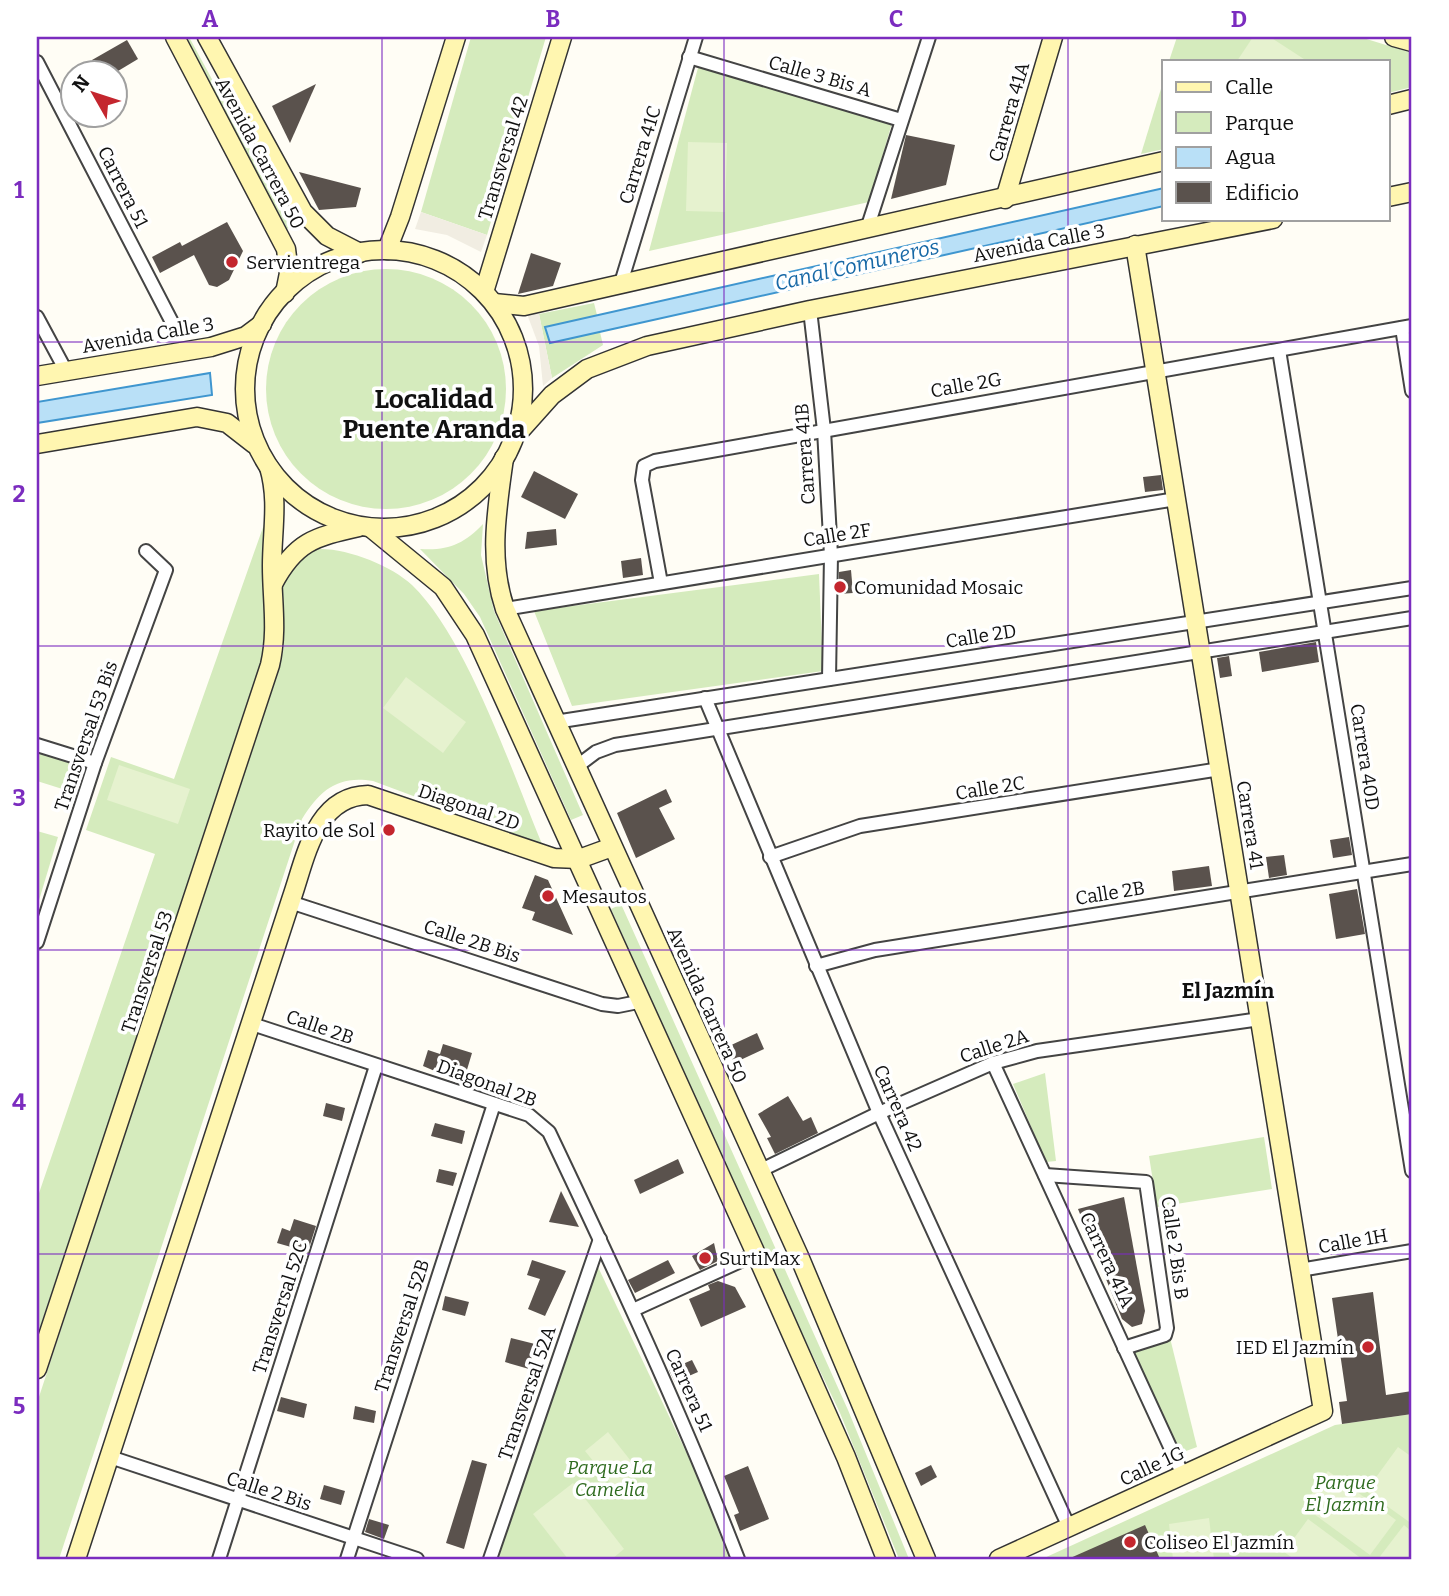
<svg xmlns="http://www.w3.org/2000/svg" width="1449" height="1596" font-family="Bitter,serif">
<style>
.green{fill:#d5ebbd}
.pitch{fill:#e6f2cf}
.plaza{fill:#f1ede2}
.water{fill:#b9e0f7;stroke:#3f96cf;stroke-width:2}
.building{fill:#5a524d}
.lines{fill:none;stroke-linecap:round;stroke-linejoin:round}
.street-casing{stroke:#444;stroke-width:16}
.secondary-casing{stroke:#333;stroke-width:21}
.street{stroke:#fff;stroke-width:12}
.secondary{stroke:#fff6b0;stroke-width:18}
.grid{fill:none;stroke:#7b2cbf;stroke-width:2;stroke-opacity:0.55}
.poi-dot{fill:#c4262e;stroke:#fff;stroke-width:2.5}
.labels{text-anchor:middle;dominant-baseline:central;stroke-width:7;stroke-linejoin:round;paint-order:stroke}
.street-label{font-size:19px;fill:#111;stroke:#fff}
.poi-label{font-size:19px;fill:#111;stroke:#fff;text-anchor:start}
.park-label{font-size:19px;font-style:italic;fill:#2f6b1f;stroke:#fff}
.water-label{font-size:21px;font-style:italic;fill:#1768a6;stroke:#fff}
.neighbourhood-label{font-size:21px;font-weight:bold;fill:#111;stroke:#fff}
.district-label{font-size:26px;font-weight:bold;fill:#111;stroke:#fff}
.neatline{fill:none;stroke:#7b2cbf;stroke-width:2.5}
.grid-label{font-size:23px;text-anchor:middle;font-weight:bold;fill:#7b2cbf}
</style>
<rect width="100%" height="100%" fill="#fffdf5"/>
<g class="green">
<path d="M 183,37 L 189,37 L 292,226 L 287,229 Z"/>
<path d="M 471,37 L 546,37 L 487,235 L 421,212 Z"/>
<path d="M 1177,37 L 1360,37 L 1412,53 L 1412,87 L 1388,93 L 1388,61 L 1169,61 Z"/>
<path d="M 699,64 L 892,123 L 869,202 L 649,251 Z"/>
<path d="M 1164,79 L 1164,149 L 1141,154 Z"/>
<circle cx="386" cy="389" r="120"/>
<path d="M 594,303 L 597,315 L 545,327 L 550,343 L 600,332 L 603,345 L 552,378 L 539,314 Z"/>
<path d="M 267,516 L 265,646 L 255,685 L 37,1336 L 37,1199 L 155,854 L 86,830 L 111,757 L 174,779 Z"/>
<path d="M 483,524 L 481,555 L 494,611 L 583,815 L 571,820 L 480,617 L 464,594 L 420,549 C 448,551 464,544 483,524 Z"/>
<path d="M 319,549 C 347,548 392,566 412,585 C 467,638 512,772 542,844 L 373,781 C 338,775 320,790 302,819 L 59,1559 L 37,1559 L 37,1403 L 284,649 L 283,581 L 304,552 Z"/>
<path d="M 819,574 L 823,671 L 572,706 L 534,611 Z"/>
<path d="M 37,752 L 80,765 L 72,792 L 37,781 Z"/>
<path d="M 37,831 L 58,837 L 37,907 Z"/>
<path d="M 621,904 L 848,1410 L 909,1559 L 899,1559 L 840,1413 L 763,1251 L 611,909 Z"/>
<path d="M 1045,1073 L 1056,1161 L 1046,1162 L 1013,1084 Z"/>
<path d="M 1264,1137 L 1272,1189 L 1157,1207 L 1149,1156 Z"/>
<path d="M 598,1267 L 698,1477 L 729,1559 L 498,1559 Z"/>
<path d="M 1170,1338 L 1197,1447 L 1178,1454 L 1131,1353 Z"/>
<path d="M 1412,1414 L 1412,1559 L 1042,1559 L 1335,1425 Z"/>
</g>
<g class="pitch">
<path d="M 1253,37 L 1270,37 L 1307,61 L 1237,61 Z"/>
<path d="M 688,142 L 727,143 L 725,212 L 686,211 Z"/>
<path d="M 406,677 L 466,722 L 443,753 L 383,708 Z"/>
<path d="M 119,765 L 190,789 L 178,824 L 107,800 Z"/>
<path d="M 608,1432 L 638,1470 L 615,1488 L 585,1451 Z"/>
<path d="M 1398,1447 L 1412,1457 L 1412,1524 L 1366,1491 Z"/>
<path d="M 1328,1471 L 1396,1520 L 1370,1555 L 1303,1506 Z"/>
<path d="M 573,1483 L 624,1549 L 612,1559 L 568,1559 L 533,1514 Z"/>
<path d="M 1209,1518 L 1214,1559 L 1173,1559 L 1169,1524 Z"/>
<path d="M 1308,1519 L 1362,1559 L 1294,1559 L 1284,1552 Z"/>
<path d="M 1404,1525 L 1412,1532 L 1412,1559 L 1378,1559 Z"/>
</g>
<g class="plaza">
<path d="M 421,212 L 487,235 L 481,252 L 447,235 L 415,229 Z"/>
<path d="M 527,314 L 539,314 L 552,378 L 543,386 L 539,346 Z"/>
</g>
<g class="water">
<path d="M 1164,188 L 1164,206 L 550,343 L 545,327 Z"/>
<path d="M 210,373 L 212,395 L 37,423 L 37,402 Z"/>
</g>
<g class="building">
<path d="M 127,40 L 138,59 L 113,74 L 100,74 L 92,60 Z"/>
<path d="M 316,84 L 290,143 L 272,106 Z"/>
<path d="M 906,135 L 955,145 L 946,185 L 891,199 Z"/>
<path d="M 299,172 L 361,188 L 356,207 L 319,210 Z"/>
<path d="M 227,222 L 243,251 L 229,280 L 217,287 L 209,285 L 194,255 L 160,273 L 152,257 L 180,242 L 182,246 Z"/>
<path d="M 531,253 L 561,263 L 553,286 L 518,294 Z"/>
<path d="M 534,471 L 578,494 L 565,519 L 521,497 Z"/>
<path d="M 1161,475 L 1163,490 L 1145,492 L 1143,477 Z"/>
<path d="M 556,529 L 557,545 L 525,549 L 527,532 Z"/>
<path d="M 641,558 L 643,575 L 623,578 L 621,561 Z"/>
<path d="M 851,570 L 853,593 L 839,594 L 839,572 Z"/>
<path d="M 1316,642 L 1319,662 L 1262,672 L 1259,652 Z"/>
<path d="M 1229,656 L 1232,676 L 1220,678 L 1217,658 Z"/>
<path d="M 666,789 L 672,802 L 659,808 L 675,839 L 636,858 L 617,813 Z"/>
<path d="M 1349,837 L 1352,855 L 1333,858 L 1330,840 Z"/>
<path d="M 1284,855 L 1287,875 L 1269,878 L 1266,857 Z"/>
<path d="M 1209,866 L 1212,886 L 1174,891 L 1172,871 Z"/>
<path d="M 535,875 L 548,880 L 573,935 L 532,920 L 535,912 L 522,908 Z"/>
<path d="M 1357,889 L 1365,934 L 1336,939 L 1329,894 Z"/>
<path d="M 757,1033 L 764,1049 L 734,1063 L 727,1047 Z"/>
<path d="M 443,1044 L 472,1053 L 463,1083 L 423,1066 L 428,1050 L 440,1054 Z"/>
<path d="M 788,1096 L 803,1121 L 811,1117 L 818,1133 L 775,1154 L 767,1138 L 771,1137 L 758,1114 Z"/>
<path d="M 326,1103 L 345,1108 L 342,1121 L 323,1116 Z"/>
<path d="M 435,1123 L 465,1131 L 462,1144 L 431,1136 Z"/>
<path d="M 678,1159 L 684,1173 L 640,1194 L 634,1180 Z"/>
<path d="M 439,1169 L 457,1173 L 453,1186 L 436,1182 Z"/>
<path d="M 561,1191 L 579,1227 L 549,1222 Z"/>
<path d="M 1124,1197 L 1145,1311 L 1142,1324 L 1132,1327 L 1122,1319 L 1078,1209 Z"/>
<path d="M 294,1219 L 316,1226 L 303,1267 L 286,1261 L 291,1247 L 277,1243 L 282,1228 L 290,1231 Z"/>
<path d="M 714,1243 L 718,1261 L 700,1270 L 692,1256 Z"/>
<path d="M 532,1260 L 566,1271 L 545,1316 L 528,1309 L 540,1279 L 527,1275 Z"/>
<path d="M 668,1260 L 675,1273 L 635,1293 L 628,1280 Z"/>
<path d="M 718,1281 L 735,1287 L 746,1307 L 701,1327 L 689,1299 L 710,1290 L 708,1285 Z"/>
<path d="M 1373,1292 L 1386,1395 L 1412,1391 L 1412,1414 L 1342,1424 L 1339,1402 L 1347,1401 L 1332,1298 Z"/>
<path d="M 445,1296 L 469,1302 L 465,1316 L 442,1310 Z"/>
<path d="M 511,1338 L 535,1344 L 529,1369 L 505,1362 Z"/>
<path d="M 692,1360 L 698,1372 L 675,1382 L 669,1370 Z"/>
<path d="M 281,1397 L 307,1404 L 304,1418 L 277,1411 Z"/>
<path d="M 355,1406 L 376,1411 L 374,1423 L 353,1419 Z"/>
<path d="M 472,1460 L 487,1464 L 464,1549 L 446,1543 Z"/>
<path d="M 931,1465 L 937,1477 L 921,1486 L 915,1473 Z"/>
<path d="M 748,1466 L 769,1519 L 740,1531 L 734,1515 L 739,1513 L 724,1476 Z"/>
<path d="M 324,1485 L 345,1491 L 341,1505 L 320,1499 Z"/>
<path d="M 369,1519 L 389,1525 L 384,1539 L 365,1532 Z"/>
<path d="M 1145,1525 L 1160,1559 L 1068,1559 Z"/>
</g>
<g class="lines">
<defs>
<g id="street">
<path d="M 689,57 L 901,120"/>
<path d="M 37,62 L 176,330"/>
<path d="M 867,229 L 929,37"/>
<path d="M 621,283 L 696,37"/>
<path d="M 810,310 L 824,430 L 831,555 L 829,679"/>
<path d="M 37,317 L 66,371"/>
<path d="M 1402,328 L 1412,391"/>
<path d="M 1279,350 L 1412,1171"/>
<path d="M 661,583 L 642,480 L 644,466 L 655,461 L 1412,326"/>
<path d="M 505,609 L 1176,499"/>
<path d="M 705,698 L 879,1113 L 1069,1527"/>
<path d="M 555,722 L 1412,588"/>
<path d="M 37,745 L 95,763"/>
<path d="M 576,767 L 596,752 L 615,745 L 1412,618"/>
<path d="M 770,857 L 860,826 L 1220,769"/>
<path d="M 290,902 L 602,1004 L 618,1006 L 643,1001"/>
<path d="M 37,942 L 95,763 L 166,570 L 146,551"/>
<path d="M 816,966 L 875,950 L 1412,864"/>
<path d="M 252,1024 L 529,1115 L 549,1132 C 616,1273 682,1414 738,1559"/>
<path d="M 993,1063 L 1183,1475"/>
<path d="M 759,1171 L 879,1113 L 993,1063 L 1037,1051 L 1260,1019"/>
<path d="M 1045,1175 L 1146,1182 L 1167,1328 L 1165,1335 L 1124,1348"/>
<path d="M 1300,1270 L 1412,1251"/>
<path d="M 633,1310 L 756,1254"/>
<path d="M 110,1457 L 417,1559"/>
<path d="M 219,1559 L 376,1066"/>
<path d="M 347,1559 L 494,1104"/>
<path d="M 490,1559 L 600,1239"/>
</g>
<g id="secondary">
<path d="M 175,37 L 286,249 L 289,273 L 285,293"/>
<path d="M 207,37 L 303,212 L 327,236 L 360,253"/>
<path d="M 1394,37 L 1412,42"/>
<path d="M 1388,105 L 1412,99"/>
<path d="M 1388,197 L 1412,192"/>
<path d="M 1005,199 L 1053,37"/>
<path d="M 387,250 L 400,217 L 456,37"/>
<circle cx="384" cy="389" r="139"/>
<path d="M 484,292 L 562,37"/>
<path d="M 494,303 L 524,306 L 1164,161"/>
<path d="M 37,376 L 211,347 L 246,336 L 262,324"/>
<path d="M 518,433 L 552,395 L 587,369 L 647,346 L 810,310 L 1273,219"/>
<path d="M 37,444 L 197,417 L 227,423 L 254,444"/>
<path d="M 504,458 C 497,509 488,559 505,609 L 799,1256 L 926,1559"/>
<path d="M 371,528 L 443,587 L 475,635 L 756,1254 L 846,1457 L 886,1559"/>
<path d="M 273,584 C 295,542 314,537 359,527"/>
<path d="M 37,1369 L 270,665 C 278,631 272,600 272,566 C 272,531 279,501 269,467"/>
<path d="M 76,1559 L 292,897 C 306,856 316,796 368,795 L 554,858 L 579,859 L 612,847"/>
<path d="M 999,1559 L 1323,1411 L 1135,245"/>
</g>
</defs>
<use href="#street" class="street-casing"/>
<use href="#secondary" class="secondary-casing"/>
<use href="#street" class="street"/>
<use href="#secondary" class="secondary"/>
</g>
<path class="grid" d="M 382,37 L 382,1559M 724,37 L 724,1559M 1068,37 L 1068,1559M 37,342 L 1412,342M 37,646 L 1412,646M 37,950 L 1412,950M 37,1254 L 1412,1254"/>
<g class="poi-dot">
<circle cx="232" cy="262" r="7"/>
<circle cx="840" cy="587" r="7"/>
<circle cx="389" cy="830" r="7"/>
<circle cx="548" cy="896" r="7"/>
<circle cx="705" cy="1258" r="7"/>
<circle cx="1368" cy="1347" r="7"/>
<circle cx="1130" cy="1542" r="7"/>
</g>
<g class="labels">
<g class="street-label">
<text transform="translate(820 76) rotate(16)">Calle 3 Bis A</text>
<text transform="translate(1009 112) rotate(-74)">Carrera 41A</text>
<text transform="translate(260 153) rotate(62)">Avenida Carrera 50</text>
<text transform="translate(640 155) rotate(-73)">Carrera 41C</text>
<text transform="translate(503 158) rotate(-73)">Transversal 42</text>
<text transform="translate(123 187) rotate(63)">Carrera 51</text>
<text transform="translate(1039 243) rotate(-11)">Avenida Calle 3</text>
<text transform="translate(148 335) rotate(-10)">Avenida Calle 3</text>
<text transform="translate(966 385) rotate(-10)">Calle 2G</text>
<text transform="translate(805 454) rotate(-94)">Carrera 41B</text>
<text transform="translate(837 535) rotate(-9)">Calle 2F</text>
<text transform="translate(981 636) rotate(-9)">Calle 2D</text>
<text transform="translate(86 736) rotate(-71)">Transversal 53 Bis</text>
<text transform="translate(1365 757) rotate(81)">Carrera 40D</text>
<text transform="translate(990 788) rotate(-9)">Calle 2C</text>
<text transform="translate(469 807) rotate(19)">Diagonal 2D</text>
<text transform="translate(1250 825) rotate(81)">Carrera 41</text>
<text transform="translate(1110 893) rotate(-9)">Calle 2B</text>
<text transform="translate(472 941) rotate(18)">Calle 2B Bis</text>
<text transform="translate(147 972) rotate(-72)">Transversal 53</text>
<text transform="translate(707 1005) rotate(66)">Avenida Carrera 50</text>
<text transform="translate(320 1027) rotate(19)">Calle 2B</text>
<text transform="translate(994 1046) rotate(-18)">Calle 2A</text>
<text transform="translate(487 1083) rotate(20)">Diagonal 2B</text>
<text transform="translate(898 1108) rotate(66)">Carrera 42</text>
<text transform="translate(1353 1241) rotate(-10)">Calle 1H</text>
<text transform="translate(1175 1248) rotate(82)">Calle 2 Bis B</text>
<text transform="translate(1107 1260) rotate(65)">Carrera 41A</text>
<text transform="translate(280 1307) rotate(-72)">Transversal 52C</text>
<text transform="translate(402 1326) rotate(-72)">Transversal 52B</text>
<text transform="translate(689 1390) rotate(66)">Carrera 51</text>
<text transform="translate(527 1393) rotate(-71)">Transversal 52A</text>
<text transform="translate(1152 1466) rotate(-25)">Calle 1G</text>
<text transform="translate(269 1491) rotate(18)">Calle 2 Bis</text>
</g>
<g class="poi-label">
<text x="246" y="262">Servientrega</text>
<text x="854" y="587">Comunidad Mosaic</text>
<text x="375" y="830" text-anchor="end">Rayito de Sol</text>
<text x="562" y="896">Mesautos</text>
<text x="719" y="1258">SurtiMax</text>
<text x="1354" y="1347" text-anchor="end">IED El Jazmín</text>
<text x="1144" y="1542">Coliseo El Jazmín</text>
</g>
<g class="park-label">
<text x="610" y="1467">Parque La<tspan x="610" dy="22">Camelia</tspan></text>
<text x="1345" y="1482">Parque<tspan x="1345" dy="22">El Jazmín</tspan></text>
</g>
<g class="water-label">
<text transform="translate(857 265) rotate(-13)">Canal Comuneros</text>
</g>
<g class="neighbourhood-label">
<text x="1228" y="991">El Jazmín</text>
</g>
<g class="district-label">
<text x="434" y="399">Localidad<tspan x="434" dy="30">Puente Aranda</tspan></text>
</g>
</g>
<rect width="1449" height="1596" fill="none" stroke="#ffffff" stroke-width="77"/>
<rect x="1162" y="60" width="228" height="161" fill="#ffffff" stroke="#a0a0a0" stroke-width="2"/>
<rect x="1176" y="82" width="35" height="10" fill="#fff6b0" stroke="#a0a0a0" stroke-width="2"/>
<text x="1225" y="94" font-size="21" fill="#111111">Calle</text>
<rect x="1176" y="112" width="35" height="21" fill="#d5ebbd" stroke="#a0a0a0" stroke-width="2"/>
<text x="1225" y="130" font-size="21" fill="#111111">Parque</text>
<rect x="1176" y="147" width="35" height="21" fill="#b9e0f7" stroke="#a0a0a0" stroke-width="2"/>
<text x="1225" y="164" font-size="21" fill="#111111">Agua</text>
<rect x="1176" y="182" width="35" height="21" fill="#5a524d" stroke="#a0a0a0" stroke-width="2"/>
<text x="1225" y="200" font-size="21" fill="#111111">Edificio</text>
<g transform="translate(94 94) rotate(309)"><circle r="33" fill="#ffffff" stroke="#a0a0a0" stroke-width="2"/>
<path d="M0-5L12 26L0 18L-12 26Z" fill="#c4262e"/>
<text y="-10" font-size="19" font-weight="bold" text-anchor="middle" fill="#111111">N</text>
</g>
<rect x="38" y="38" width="1372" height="1520" class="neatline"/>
<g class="grid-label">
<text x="210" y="27">A</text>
<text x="553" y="27">B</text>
<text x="896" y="27">C</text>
<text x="1239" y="27">D</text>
<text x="19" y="198">1</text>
<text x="19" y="502">2</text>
<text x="19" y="806">3</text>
<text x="19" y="1110">4</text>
<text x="19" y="1414">5</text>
</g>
</svg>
